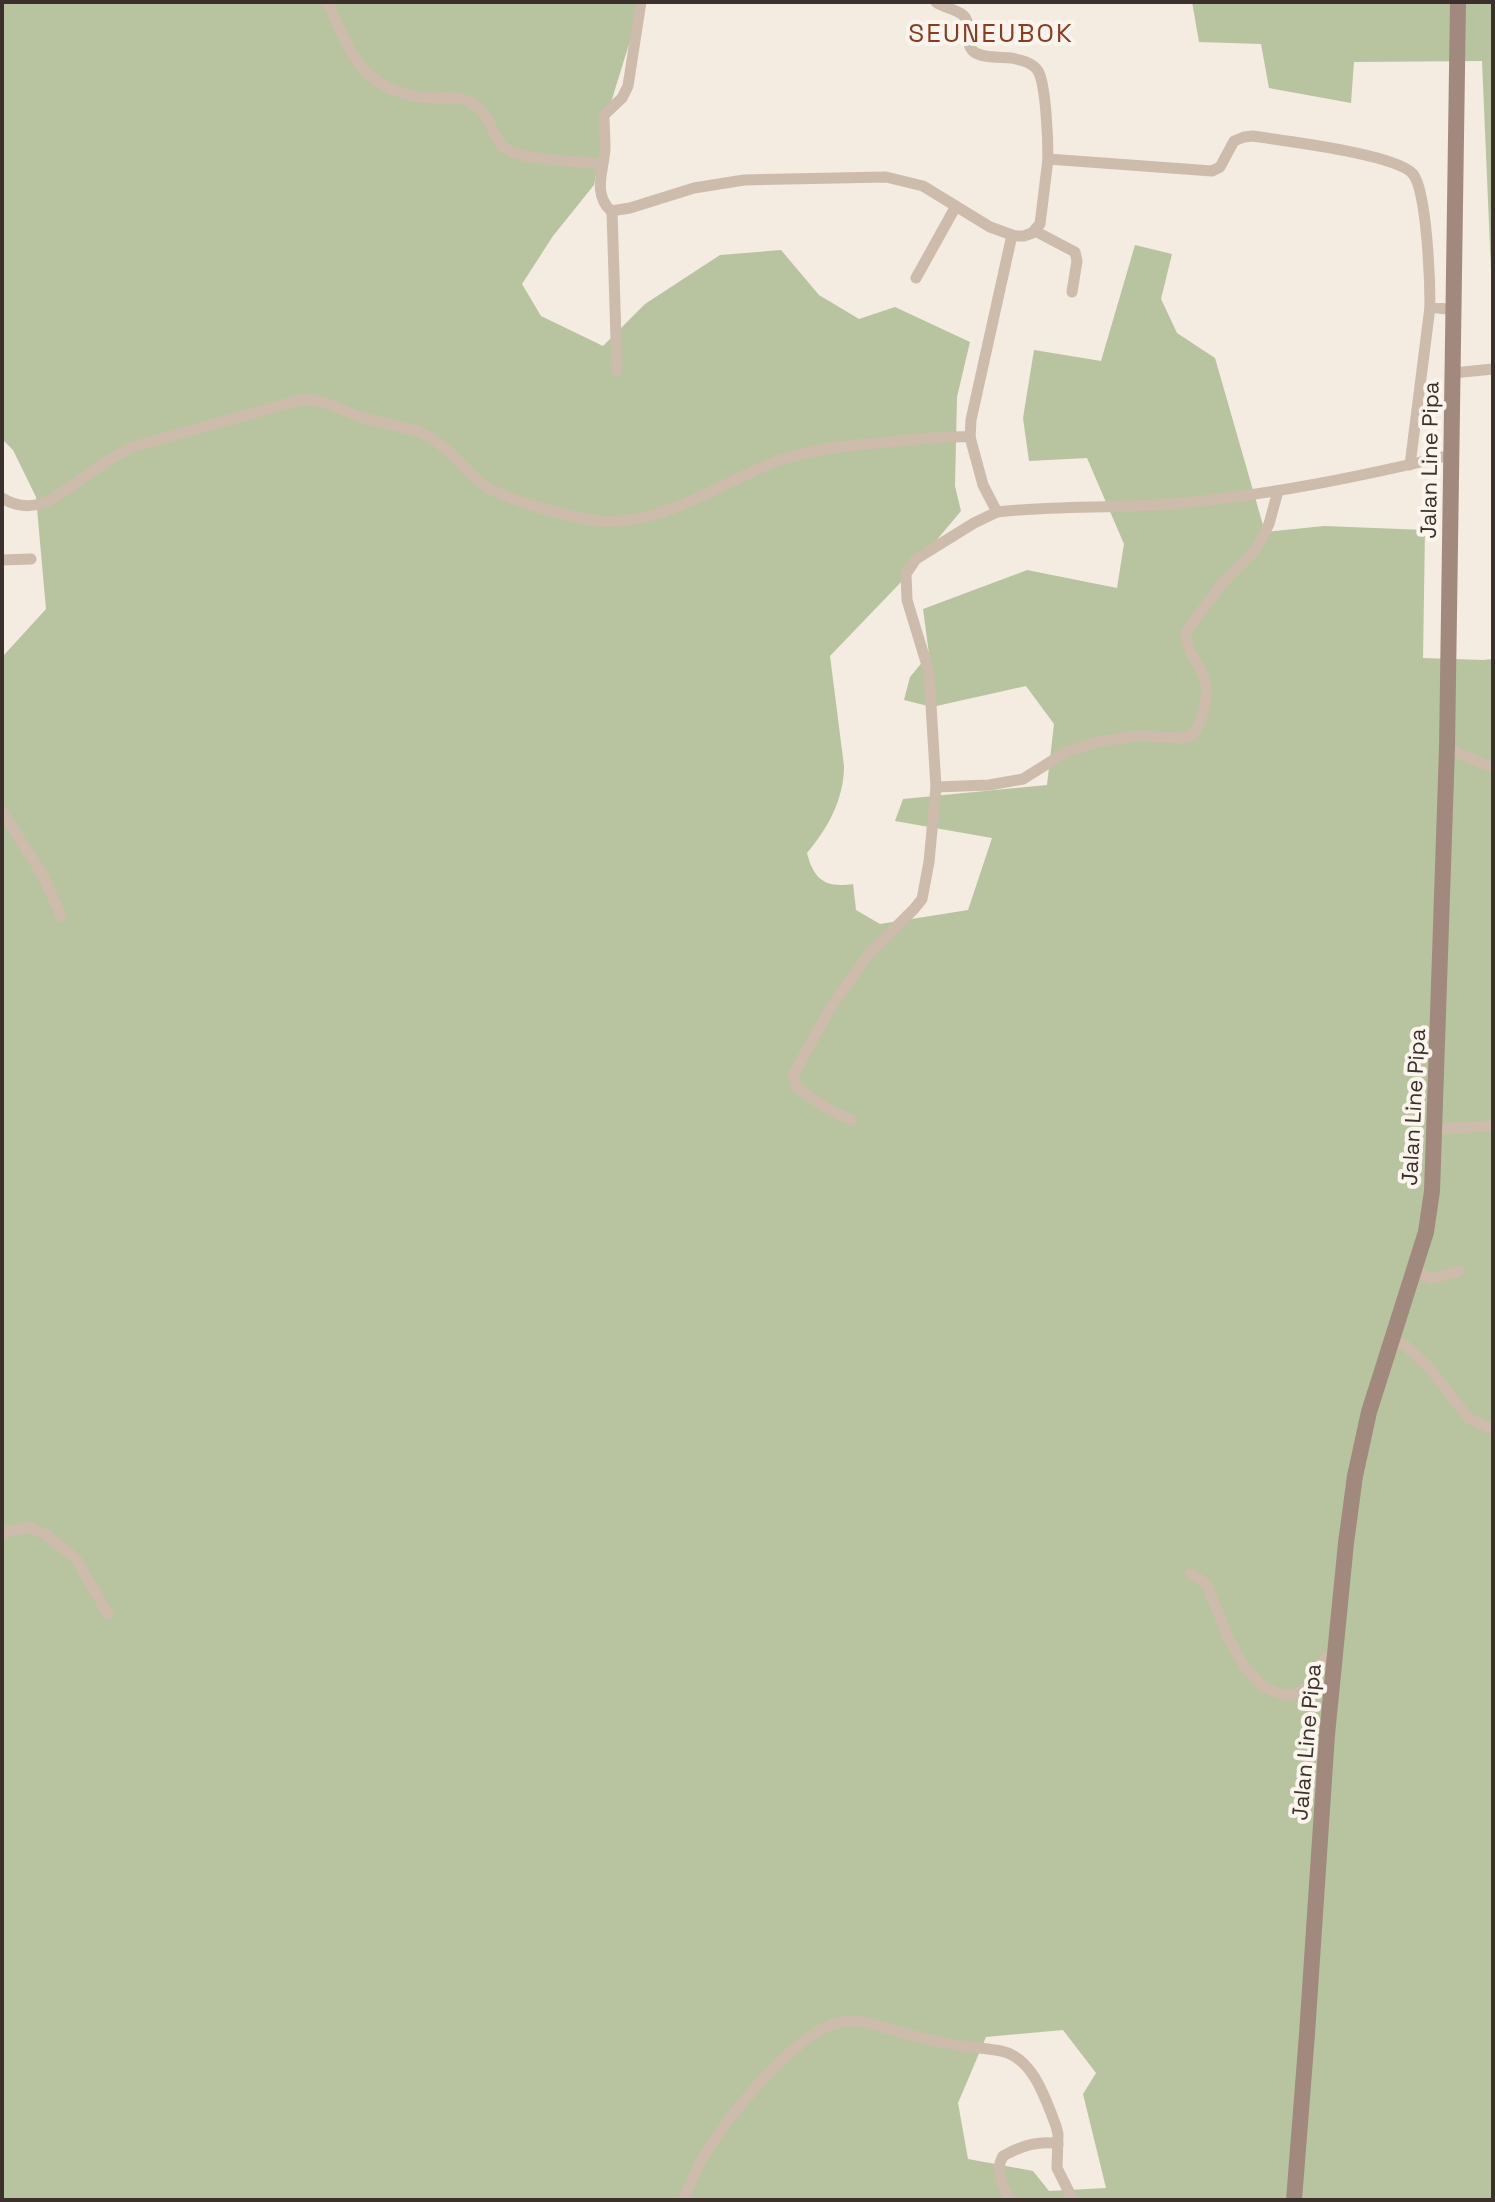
<svg xmlns="http://www.w3.org/2000/svg" width="1495" height="2202" font-family="'Space Grotesk',sans-serif">
<style>
.green{fill:#b8c4a0;fill-rule:evenodd}
.lines{fill:none;stroke-linecap:round;stroke-linejoin:round}
.street{stroke:#cdbbac;stroke-width:11}
.secondary{stroke:#a18a7d;stroke-width:16}
.labels{text-anchor:middle;dominant-baseline:central;stroke-width:8;stroke-linejoin:round;paint-order:stroke}
.street-label{font-size:22px;fill:#3b302b;stroke:#fbf5ee}
.quarter-label{font-size:26px;letter-spacing:2px;fill:#8c3b22;stroke:#fbf5ee}
</style>
<rect width="100%" height="100%" fill="#f4ebe1"/>
<g class="green">
<path d="M 2,2 L 642,2 L 608,112 L 594,185 L 553,236 L 522,284 L 541,316 L 603,346 L 645,304 L 720,255 L 781,250 L 819,295 L 859,319 L 895,307 L 970,342 L 957,397 L 955,486 L 961,511 L 904,579 L 830,656 L 844,766 C 844,799 828,828 807,853 C 814,880 825,888 853,884 L 856,910 L 880,924 L 968,910 L 992,838 L 895,821 L 903,799 L 1047,785 L 1054,724 L 1026,686 L 932,707 L 904,700 L 910,677 L 929,654 L 923,609 L 1027,570 L 1117,588 L 1124,544 L 1087,458 L 1029,461 L 1023,418 L 1034,350 L 1101,361 L 1135,245 L 1172,254 L 1161,299 L 1177,333 L 1215,358 L 1265,532 L 1324,526 L 1425,530 L 1423,658 L 1483,660 L 1493,659 L 1493,2200 L 2,2200 L 2,661 L 4,655 L 46,609 L 36,497 L 13,450 L 2,439 ZM 1063,2030 L 1096,2073 L 1083,2094 L 1106,2188 L 1049,2191 L 1033,2171 L 968,2159 L 958,2103 L 986,2037 Z"/>
<path d="M 1192,2 L 1493,2 L 1493,317 L 1482,61 L 1354,62 L 1351,103 L 1269,88 L 1261,44 L 1199,42 Z"/>
</g>
<g class="lines">
<g class="street">
<path d="M 327,2 C 339,25 348,54 366,72 C 383,89 411,98 434,98 C 446,98 459,96 470,102 C 486,110 493,132 502,147 C 523,161 576,161 602,164"/>
<path d="M 641,2 L 628,86 L 622,98 L 604,115 C 604,126 605,137 605,148 C 604,170 592,193 611,211 L 630,208 L 694,188 L 744,180 L 886,177 L 923,186 L 990,227 L 1015,236 L 1024,236 L 1032,233 L 1040,224 L 1048,159"/>
<path d="M 936,2 C 944,8 957,9 964,16 C 973,26 963,43 974,52 C 982,58 1000,57 1011,58 C 1021,60 1032,62 1038,71 C 1046,84 1048,141 1048,159 L 1212,171 L 1220,167 L 1234,141 L 1244,137 L 1253,136 C 1284,141 1396,154 1413,174 C 1427,192 1430,282 1430,307 L 1455,310"/>
<path d="M 612,211 L 617,371"/>
<path d="M 1035,231 L 1075,252 L 1077,261 L 1072,292"/>
<path d="M 916,278 L 956,206"/>
<path d="M 1453,373 L 1493,369"/>
<path d="M 970,437 L 971,420 L 1012,235"/>
<path d="M 1410,465 L 1430,307"/>
<path d="M 2,498 C 35,519 62,493 88,474 C 102,464 116,455 132,447 L 303,399 C 325,400 341,410 361,417 C 384,425 409,425 431,438 C 450,449 463,468 480,482 C 499,499 575,519 601,521 C 669,525 722,480 783,459 C 821,447 858,445 897,441 C 921,439 945,436 970,437 L 983,485 L 997,512 C 1058,505 1119,509 1180,503 C 1271,495 1362,476 1451,455"/>
<path d="M 997,512 L 974,523 L 916,559 L 906,574 L 907,600 L 929,672 L 936,787 L 989,785 L 1023,779 L 1066,752 L 1097,742 L 1136,736 L 1182,738 L 1192,736 C 1198,729 1200,721 1203,712 C 1217,668 1186,665 1186,632 L 1222,583 L 1256,549 L 1269,524 L 1278,491"/>
<path d="M 2,560 L 31,559"/>
<path d="M 1447,748 L 1493,768"/>
<path d="M 2,812 L 43,875 L 61,916"/>
<path d="M 852,1120 L 833,1112 L 797,1088 L 793,1075 L 831,1007 L 859,967 L 869,954 L 914,909 L 922,899 L 929,862 L 936,787"/>
<path d="M 1434,1129 L 1493,1126"/>
<path d="M 1415,1269 L 1430,1279 L 1459,1271"/>
<path d="M 1393,1340 L 1406,1346 L 1428,1366 L 1469,1419 L 1493,1429"/>
<path d="M 2,1533 L 30,1527 L 45,1534 L 76,1559 L 108,1614"/>
<path d="M 1190,1574 L 1199,1579 L 1207,1585 L 1229,1640 L 1245,1667 L 1263,1687 L 1283,1695 L 1291,1695 L 1300,1692 L 1308,1686 L 1324,1660 L 1335,1652"/>
<path d="M 683,2200 C 690,2185 696,2170 704,2156 C 726,2118 796,2031 841,2022 C 860,2019 876,2025 894,2030 C 911,2036 929,2040 947,2043 C 965,2047 983,2048 1001,2051 C 1033,2057 1046,2100 1056,2126 L 1058,2134 L 1057,2168 L 1073,2200"/>
<path d="M 1011,2200 C 1002,2187 994,2171 1003,2156 C 1019,2147 1039,2140 1058,2144"/>
</g>
<path class="secondary" d="M 1294,2200 L 1307,2034 L 1327,1735 L 1346,1543 L 1355,1476 L 1369,1412 L 1426,1232 L 1432,1191 L 1447,748 L 1458,2"/>
</g>
<g class="labels">
<g class="street-label">
<text transform="translate(1429 460) rotate(-89)">Jalan Line Pipa</text>
<text transform="translate(1413 1107) rotate(-87)">Jalan Line Pipa</text>
<text transform="translate(1306 1742) rotate(-85)">Jalan Line Pipa</text>
</g>
<g class="quarter-label">
<text x="991" y="33">SEUNEUBOK</text>
</g>
</g>
<rect width="1495" height="2202" fill="none" stroke="#3b302b" stroke-width="8"/>
</svg>
